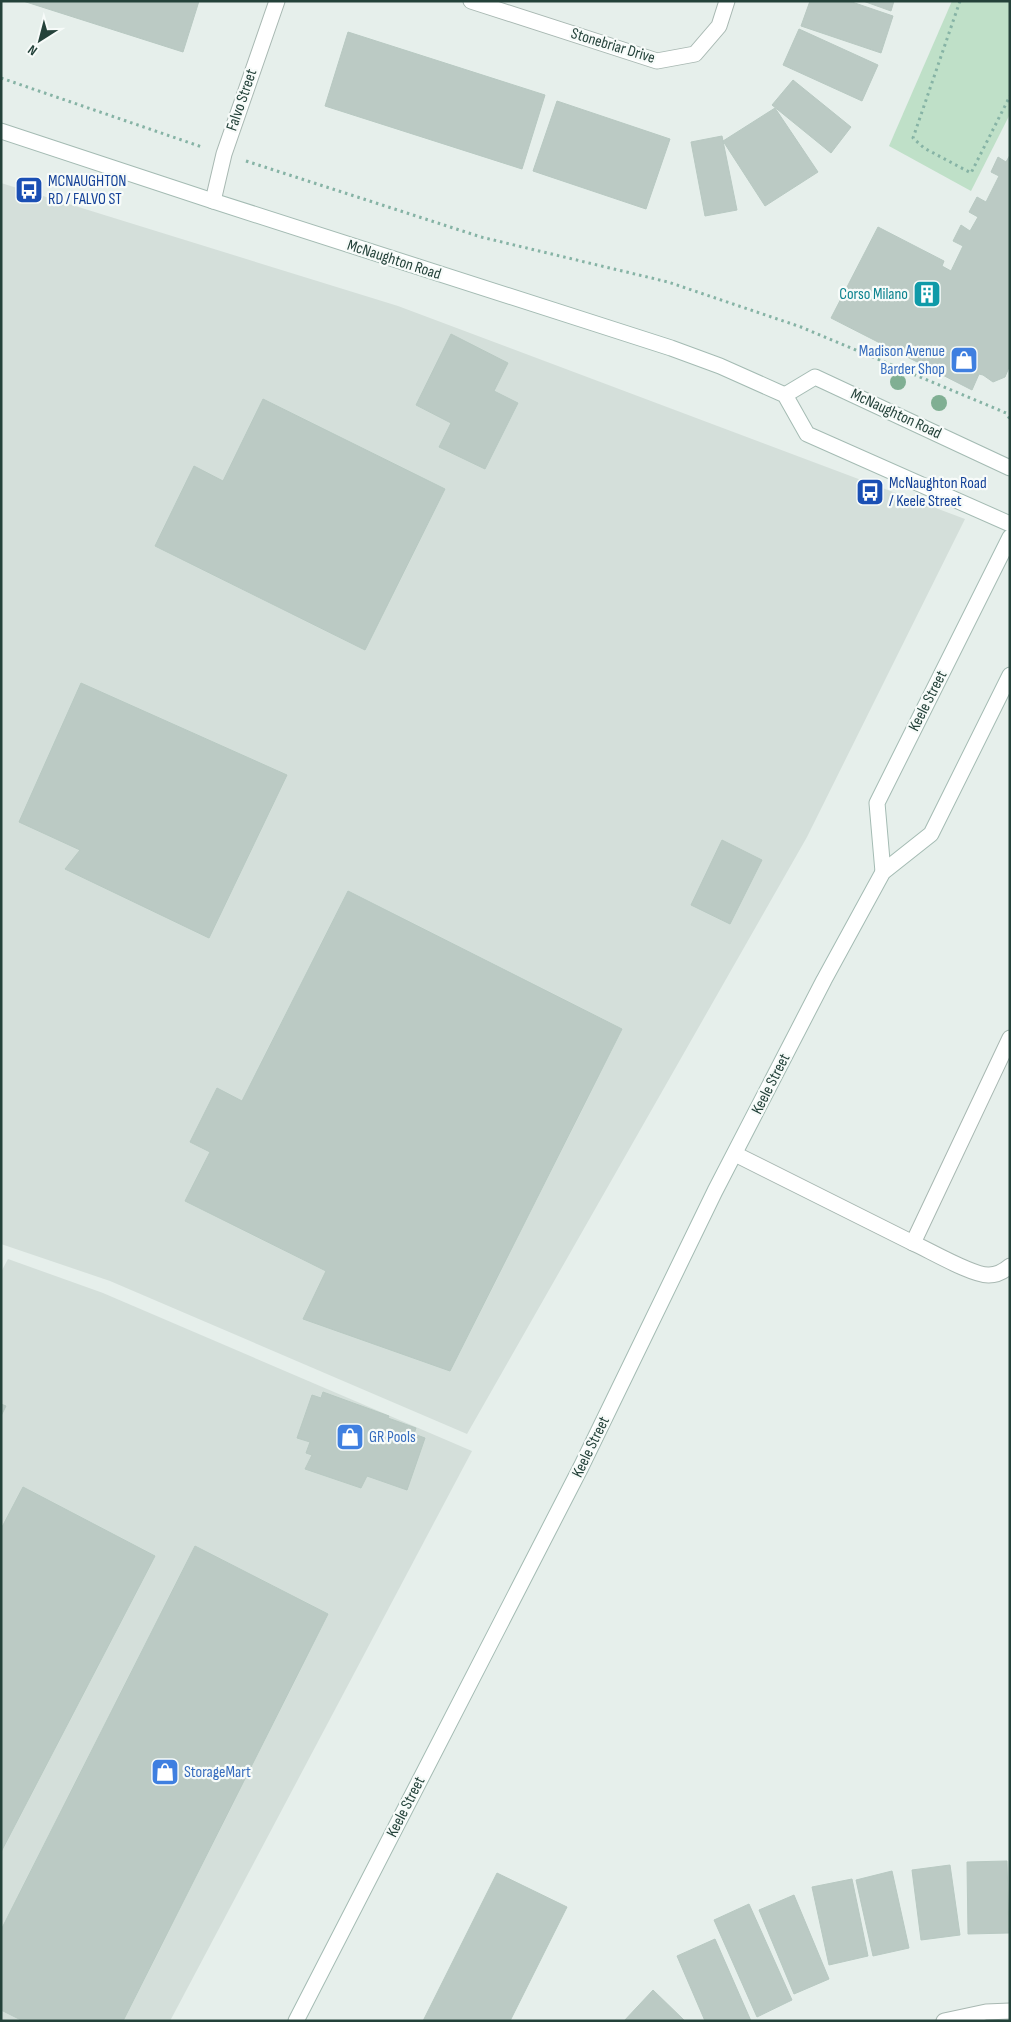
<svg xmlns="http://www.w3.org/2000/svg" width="1011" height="2022" font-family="'Sofia Sans Condensed',sans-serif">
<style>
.built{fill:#d4dfda}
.green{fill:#bfe0c8}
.building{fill:#bbcac4;stroke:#b8c9c2}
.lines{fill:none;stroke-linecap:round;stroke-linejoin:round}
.street-casing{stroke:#a8b8b2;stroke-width:17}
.secondary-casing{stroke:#a4bbb3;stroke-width:17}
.path{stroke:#86b3a5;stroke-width:3;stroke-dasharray:2.5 4;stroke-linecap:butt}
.street{stroke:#fff;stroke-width:15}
.secondary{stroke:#fff;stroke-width:15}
.tree{fill:#80af93}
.labels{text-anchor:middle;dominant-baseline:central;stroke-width:4.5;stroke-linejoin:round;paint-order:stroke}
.street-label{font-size:16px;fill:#24423a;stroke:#f7fbf9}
.transit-label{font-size:16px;fill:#164399;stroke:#f7fbf9;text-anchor:start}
.culture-label{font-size:16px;fill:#0d838f;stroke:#f7fbf9;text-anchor:end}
.shop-label{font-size:16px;fill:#366cbe;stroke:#f7fbf9;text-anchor:start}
</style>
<rect width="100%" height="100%" fill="#e6efeb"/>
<g class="built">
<path d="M 1,183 L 398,306 L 965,519 L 807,837 L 467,1434 L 110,1281 L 1,1244 Z"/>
<path d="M 8,1259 L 103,1293 L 472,1451 L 170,2021 L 1,2021 L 1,1272 Z"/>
</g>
<path class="green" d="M 952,1 L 1010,1 L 1010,114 L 971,191 L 889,146 Z"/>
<g class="building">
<path d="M 23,1 L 199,1 L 183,52 Z"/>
<path d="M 810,1 L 849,1 L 893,16 L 881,53 L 801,26 Z"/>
<path d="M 863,1 L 894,1 L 891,11 Z"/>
<path d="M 799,29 L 878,65 L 862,101 L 783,65 Z"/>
<path d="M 348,32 L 545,95 L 522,169 L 325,106 Z"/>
<path d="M 793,80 L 851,127 L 831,153 L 772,105 Z"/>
<path d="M 557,101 L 670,139 L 646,209 L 533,171 Z"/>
<path d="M 775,108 L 818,172 L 765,206 L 723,141 Z"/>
<path d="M 722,136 L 737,210 L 705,216 L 691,142 Z"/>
<path d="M 1010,155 L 1010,365 L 1005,377 L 993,382 L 983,375 L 979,374 L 972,390 L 831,318 L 878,227 L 944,261 L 942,266 L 951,271 L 963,246 L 953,241 L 961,225 L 970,231 L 978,217 L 969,212 L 977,197 L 986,202 L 999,176 L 991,172 L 998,157 L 1006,162 Z"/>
<path d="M 451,334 L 508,363 L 494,391 L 518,403 L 485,469 L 439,447 L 451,423 L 416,405 Z"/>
<path d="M 263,399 L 445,489 L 365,650 L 155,546 L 194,466 L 223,481 Z"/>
<path d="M 81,683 L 287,775 L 209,938 L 65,869 L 80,850 L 19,822 Z"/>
<path d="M 722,840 L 762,860 L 730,924 L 691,905 Z"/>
<path d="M 348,891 L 622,1029 L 450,1371 L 303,1319 L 326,1271 L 185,1201 L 210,1152 L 190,1142 L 217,1088 L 242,1101 Z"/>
<path d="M 323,1392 L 389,1416 L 388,1418 L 416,1428 L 414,1434 L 425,1438 L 407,1490 L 367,1476 L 361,1488 L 305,1469 L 312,1455 L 306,1453 L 310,1442 L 297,1438 L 312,1395 L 321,1398 Z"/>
<path d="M 1,1404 L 6,1406 L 1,1416 Z"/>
<path d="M 23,1487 L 155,1556 L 1,1852 L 1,1529 Z"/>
<path d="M 195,1546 L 328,1614 L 123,2021 L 23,2021 L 1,2010 L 1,1930 Z"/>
<path d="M 1007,1861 L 1009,1933 L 968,1934 L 967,1862 Z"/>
<path d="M 950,1865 L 960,1935 L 921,1940 L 912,1870 Z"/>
<path d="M 892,1871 L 909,1948 L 873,1956 L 856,1880 Z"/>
<path d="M 497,1873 L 567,1907 L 510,2021 L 423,2021 Z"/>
<path d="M 852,1879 L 868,1956 L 829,1965 L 812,1887 Z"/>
<path d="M 794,1895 L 829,1979 L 794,1994 L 759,1910 Z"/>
<path d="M 749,1904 L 792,2000 L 757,2017 L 714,1920 Z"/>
<path d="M 715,1939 L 751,2021 L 705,2021 L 677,1956 Z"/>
<path d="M 653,1990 L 685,2021 L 624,2021 Z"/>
</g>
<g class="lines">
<defs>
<g id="street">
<path d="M 471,1 L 657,61 L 695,54 L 719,26 L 727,1"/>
<path d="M 213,201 L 224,154 L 277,1"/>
<path d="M 1010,1038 L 913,1243 C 929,1250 973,1276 989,1275 C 997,1275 1004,1271 1010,1266"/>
<path d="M 735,1154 L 913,1243"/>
<path d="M 944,2021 L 986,2012 L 1010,2011"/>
</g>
<g id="secondary">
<path d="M 1,131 L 213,201 L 671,348 L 720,366 L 785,395 L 807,434 L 1010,524"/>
<path d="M 785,395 L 815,377 L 1010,468"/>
<path d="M 883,872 L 877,803 L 1010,537"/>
<path d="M 296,2021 L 581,1467 L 715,1191 L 824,980 L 883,872 L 931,834 L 1010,675"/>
</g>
</defs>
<use href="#street" class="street-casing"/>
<use href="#secondary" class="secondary-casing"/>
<g class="path">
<path d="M 960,1 L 913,138 L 924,148 L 971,173 L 1010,96"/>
<path d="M 1,78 L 202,147"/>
<path d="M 246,161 L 481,237 L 668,282 L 801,327 L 1006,413 L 1010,419"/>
</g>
<use href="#street" class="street"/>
<use href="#secondary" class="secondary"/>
</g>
<g class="tree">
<circle cx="898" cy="382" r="8"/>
<circle cx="939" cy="403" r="8"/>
</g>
<defs>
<symbol id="bus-square" viewBox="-11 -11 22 22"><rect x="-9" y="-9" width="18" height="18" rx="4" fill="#1a4fb4" stroke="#f7fbf9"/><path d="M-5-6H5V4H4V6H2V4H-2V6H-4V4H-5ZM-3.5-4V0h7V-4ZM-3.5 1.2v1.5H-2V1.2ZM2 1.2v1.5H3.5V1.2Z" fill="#fff"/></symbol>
<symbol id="building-square" viewBox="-11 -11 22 22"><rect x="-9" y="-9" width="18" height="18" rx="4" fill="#0f9aa8" stroke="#f7fbf9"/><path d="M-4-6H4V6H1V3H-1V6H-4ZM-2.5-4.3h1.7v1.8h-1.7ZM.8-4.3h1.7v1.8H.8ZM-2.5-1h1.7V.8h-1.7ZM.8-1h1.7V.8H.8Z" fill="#fff"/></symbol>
<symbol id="shop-square" viewBox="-11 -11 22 22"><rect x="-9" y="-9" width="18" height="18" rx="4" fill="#3f7fe0" stroke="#f7fbf9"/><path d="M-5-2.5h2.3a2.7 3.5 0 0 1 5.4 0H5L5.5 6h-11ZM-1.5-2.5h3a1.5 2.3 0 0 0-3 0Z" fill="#fff"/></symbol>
</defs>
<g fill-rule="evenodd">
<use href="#bus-square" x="13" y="174" width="32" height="32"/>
<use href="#building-square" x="911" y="278" width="32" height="32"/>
<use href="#shop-square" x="948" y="344" width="32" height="32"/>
<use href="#bus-square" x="854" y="476" width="32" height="32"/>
<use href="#shop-square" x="334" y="1421" width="32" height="32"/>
<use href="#shop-square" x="149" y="1756" width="32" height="32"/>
</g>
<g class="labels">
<g class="street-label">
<text transform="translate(613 46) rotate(17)">Stonebriar Drive</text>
<text transform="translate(242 100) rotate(-71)">Falvo Street</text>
<text transform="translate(394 260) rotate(18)">McNaughton Road</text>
<text transform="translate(896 414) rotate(25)">McNaughton Road</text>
<text transform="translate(928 701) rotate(-63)">Keele Street</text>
<text transform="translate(771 1084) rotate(-63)">Keele Street</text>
<text transform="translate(591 1447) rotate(-64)">Keele Street</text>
<text transform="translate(406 1807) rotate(-63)">Keele Street</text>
</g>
<g class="transit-label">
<text x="48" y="181">MCNAUGHTON<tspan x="48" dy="18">RD / FALVO ST</tspan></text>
<text x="889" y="483">McNaughton Road<tspan x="889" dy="18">/ Keele Street</tspan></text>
</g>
<g class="culture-label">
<text x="908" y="294">Corso Milano</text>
</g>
<g class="shop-label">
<text x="945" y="351" text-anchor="end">Madison Avenue<tspan x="945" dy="18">Barder Shop</tspan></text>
<text x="369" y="1437">GR Pools</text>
<text x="184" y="1772">StorageMart</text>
</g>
</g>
<rect width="1011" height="2022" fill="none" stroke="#24423a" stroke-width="5"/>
<g transform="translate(40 40) rotate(216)" stroke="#f7fbf9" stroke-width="4" paint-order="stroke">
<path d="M0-4L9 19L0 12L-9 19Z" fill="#24423a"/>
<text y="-8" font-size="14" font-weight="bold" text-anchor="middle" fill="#24423a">N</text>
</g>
</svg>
